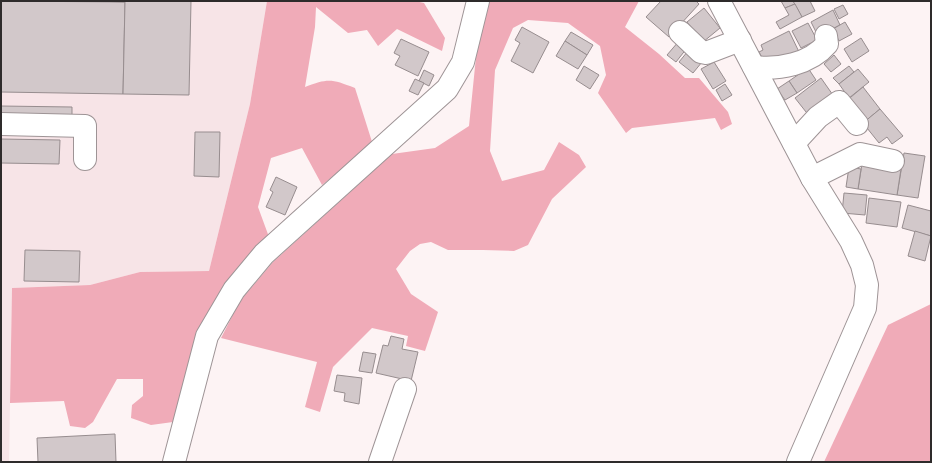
<svg xmlns="http://www.w3.org/2000/svg" width="932" height="463" font-family="'Libre Baskerville',serif">
<style>
.built{fill:#f7e4e7}
.forest{fill:#f0abb8}
.building{fill:#d2c8ca;stroke:#978d8f}
.lines{fill:none;stroke-linecap:round;stroke-linejoin:round}
.minor-casing{stroke:#9e9496;stroke-width:24}
.minor{stroke:#fff;stroke-width:22}
</style>
<rect width="100%" height="100%" fill="#fdf3f4"/>
<path class="built" d="M 1,1 L 267,1 L 250,104 L 209,271 L 140,272 L 90,285 L 12,288 L 9,462 L 1,462 Z"/>
<g class="forest">
<path d="M 267,1 L 415,1 L 424,3 L 445,38 L 442,51 L 397,29 L 378,46 L 367,30 L 348,33 L 316,7 L 315,27 L 305,87 C 328,78 332,79 355,88 L 373,145 L 322,185 L 302,148 L 271,158 L 258,207 L 269,237 L 200,331 L 173,422 L 151,425 L 131,418 L 132,405 L 143,396 L 143,379 L 117,379 L 93,422 L 85,428 L 70,426 L 64,401 L 10,403 L 12,288 L 90,285 L 140,272 L 209,271 L 250,104 Z"/>
<path d="M 488,1 L 639,1 L 625,27 L 659,54 L 685,78 L 699,78 L 728,112 L 732,124 L 721,130 L 715,118 L 632,128 L 626,133 L 598,93 L 606,75 L 600,46 L 568,23 L 528,20 L 513,28 L 495,70 L 490,151 L 502,181 L 544,170 L 559,142 L 579,155 L 586,167 L 552,199 L 528,245 L 514,251 L 483,250 L 448,250 L 431,242 L 420,244 L 410,251 L 396,269 L 411,294 L 438,312 L 425,351 L 406,346 L 408,336 L 372,328 L 333,367 L 320,412 L 305,407 L 317,362 L 221,338 L 240,301 L 273,262 L 392,154 L 435,148 L 469,126 L 476,57 Z"/>
<path d="M 931,304 L 931,462 L 824,462 L 888,325 Z"/>
</g>
<g class="building">
<path d="M 1,1 L 125,2 L 123,94 L 1,92 Z"/>
<path d="M 94,1 L 191,1 L 189,95 L 123,94 L 125,2 Z"/>
<path d="M 661,1 L 696,1 L 699,4 L 669,37 L 646,17 Z"/>
<path d="M 781,1 L 793,1 L 795,4 L 785,8 Z"/>
<path d="M 793,1 L 810,1 L 815,11 L 802,17 Z"/>
<path d="M 795,4 L 802,17 L 780,29 L 776,22 L 789,15 L 785,8 Z"/>
<path d="M 843,5 L 848,14 L 839,19 L 834,9 Z"/>
<path d="M 704,8 L 720,28 L 703,42 L 687,22 Z"/>
<path d="M 833,10 L 840,25 L 818,36 L 811,22 Z"/>
<path d="M 845,22 L 852,34 L 839,41 L 833,29 Z"/>
<path d="M 808,23 L 817,40 L 801,48 L 792,31 Z"/>
<path d="M 522,27 L 549,42 L 533,73 L 511,61 L 520,43 L 515,40 Z"/>
<path d="M 789,31 L 800,54 L 767,67 L 759,52 L 763,50 L 761,45 Z"/>
<path d="M 571,32 L 593,45 L 587,55 L 565,41 Z"/>
<path d="M 861,38 L 869,51 L 852,62 L 844,49 Z"/>
<path d="M 401,39 L 429,52 L 418,76 L 395,65 L 400,56 L 394,53 Z"/>
<path d="M 565,41 L 587,55 L 578,69 L 556,56 Z"/>
<path d="M 679,41 L 687,48 L 676,62 L 667,55 Z"/>
<path d="M 688,51 L 702,62 L 693,73 L 679,62 Z"/>
<path d="M 834,55 L 841,64 L 831,72 L 824,64 Z"/>
<path d="M 714,62 L 726,81 L 713,89 L 701,69 Z"/>
<path d="M 584,66 L 599,75 L 590,89 L 576,80 Z"/>
<path d="M 849,66 L 854,72 L 839,84 L 833,78 Z"/>
<path d="M 808,68 L 816,80 L 797,93 L 789,81 Z"/>
<path d="M 858,69 L 869,82 L 849,98 L 839,84 Z"/>
<path d="M 424,70 L 434,75 L 429,86 L 419,81 Z"/>
<path d="M 821,78 L 835,98 L 810,117 L 795,98 Z"/>
<path d="M 415,79 L 424,83 L 418,95 L 409,91 Z"/>
<path d="M 789,81 L 797,93 L 785,100 L 777,89 Z"/>
<path d="M 725,84 L 732,95 L 722,101 L 716,90 Z"/>
<path d="M 863,87 L 880,109 L 863,123 L 845,102 Z"/>
<path d="M 1,106 L 72,107 L 72,120 L 1,119 Z"/>
<path d="M 880,109 L 903,136 L 892,144 L 887,137 L 879,143 L 863,123 Z"/>
<path d="M 195,132 L 220,132 L 219,177 L 194,176 Z"/>
<path d="M 1,139 L 60,140 L 59,164 L 1,163 Z"/>
<path d="M 904,153 L 925,156 L 918,198 L 897,195 Z"/>
<path d="M 862,164 L 901,169 L 897,195 L 858,189 Z"/>
<path d="M 849,167 L 861,169 L 858,189 L 846,187 Z"/>
<path d="M 276,177 L 297,187 L 285,215 L 266,207 L 273,192 L 270,190 Z"/>
<path d="M 844,193 L 867,195 L 865,215 L 842,213 Z"/>
<path d="M 869,198 L 901,202 L 897,227 L 866,223 Z"/>
<path d="M 908,205 L 931,211 L 931,236 L 902,228 Z"/>
<path d="M 915,231 L 931,236 L 925,261 L 908,256 Z"/>
<path d="M 25,250 L 80,251 L 79,282 L 24,281 Z"/>
<path d="M 391,336 L 404,339 L 402,349 L 418,352 L 411,381 L 376,373 L 383,345 L 388,346 Z"/>
<path d="M 363,352 L 376,354 L 372,373 L 359,371 Z"/>
<path d="M 337,375 L 362,378 L 359,404 L 344,401 L 345,393 L 334,391 Z"/>
<path d="M 115,434 L 116,462 L 38,462 L 37,438 Z"/>
</g>
<g class="lines">
<defs>
<g id="minor">
<path d="M 719,1 L 812,178 L 851,241 L 862,265 L 867,285 L 865,308 L 798,462"/>
<path d="M 680,32 L 701,52 L 706,53 L 740,40"/>
<path d="M 754,67 C 779,70 810,64 827,44 L 826,36"/>
<path d="M 1,124 L 85,126 L 85,159"/>
<path d="M 794,143 L 818,117 L 839,102 L 857,124"/>
<path d="M 812,178 L 860,154 L 893,161"/>
<path d="M 174,462 L 207,336 L 234,290 L 264,254 L 447,89 L 463,62 L 478,1"/>
<path d="M 380,462 L 405,389"/>
</g>
</defs>
<use href="#minor" class="minor-casing"/>
<use href="#minor" class="minor"/>
</g>
<rect width="932" height="463" fill="none" stroke="#2e2b2b" stroke-width="4"/>
</svg>
